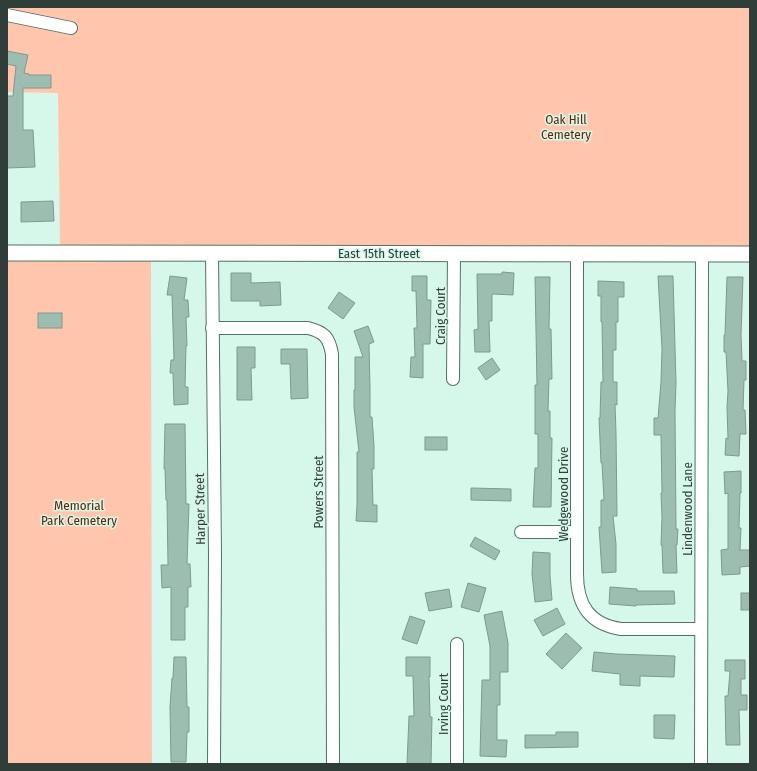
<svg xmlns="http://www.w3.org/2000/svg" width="757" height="771" font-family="'Fira Sans Condensed',sans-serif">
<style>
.green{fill:#ffc6ad}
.building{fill:#9cbdb0;stroke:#7b9b8f}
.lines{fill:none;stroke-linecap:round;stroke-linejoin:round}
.minor-casing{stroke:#537266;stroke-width:14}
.major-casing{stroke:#537266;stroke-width:17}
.minor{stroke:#fff;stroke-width:12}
.major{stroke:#fff;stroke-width:15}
.labels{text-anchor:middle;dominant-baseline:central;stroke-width:3;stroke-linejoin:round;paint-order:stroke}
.park-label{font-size:13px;fill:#642500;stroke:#d5f8ea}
.street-label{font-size:13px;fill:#303e39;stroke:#d5f8ea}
</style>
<rect width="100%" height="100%" fill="#d5f8ea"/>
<g class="green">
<path d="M 7,7 L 750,7 L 750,248 L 60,246 L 58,93 L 7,92 Z"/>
<path d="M 7,260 L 151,260 L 152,764 L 7,764 Z"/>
</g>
<g class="building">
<path d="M 7,51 L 28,55 L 24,73 L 29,74 L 29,75 L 51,75 L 51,88 L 23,88 L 23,130 L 33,130 L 35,167 L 7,168 L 7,96 L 13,96 L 16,66 L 7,64 Z"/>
<path d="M 53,201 L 54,221 L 21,222 L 21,202 Z"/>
<path d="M 502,272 L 514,273 L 513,295 L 493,294 L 492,295 L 492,321 L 489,321 L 490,352 L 475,352 L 474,330 L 478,329 L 477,274 L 502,274 Z"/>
<path d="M 231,273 L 251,273 L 251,283 L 280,282 L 281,305 L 260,306 L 260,301 L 231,301 Z"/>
<path d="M 170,276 L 187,278 L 184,300 L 188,300 L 189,317 L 186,317 L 187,346 L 186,346 L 185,387 L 188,387 L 188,404 L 174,405 L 173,373 L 170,373 L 171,360 L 174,360 L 172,295 L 167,295 Z"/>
<path d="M 412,276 L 427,276 L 427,300 L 431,300 L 430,344 L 423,344 L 423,378 L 410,377 L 411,357 L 415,357 L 414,328 L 417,328 L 416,291 L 412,291 Z"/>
<path d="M 658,276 L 673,276 L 676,383 L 675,411 L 676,529 L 678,529 L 677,545 L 676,545 L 677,573 L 663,573 L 662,545 L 661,545 L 662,517 L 661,493 L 662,493 L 661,435 L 654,435 L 654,418 L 658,418 L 661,382 L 662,349 Z"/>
<path d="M 535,277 L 550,277 L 549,329 L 551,329 L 552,379 L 549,379 L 548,411 L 550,411 L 550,438 L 552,438 L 551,507 L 533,507 L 535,468 L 538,468 L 538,434 L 535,434 L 535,385 L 537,385 Z"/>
<path d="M 727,277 L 743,277 L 741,335 L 742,361 L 746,361 L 746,380 L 744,380 L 743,410 L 745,410 L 746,434 L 740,434 L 739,456 L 725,455 L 726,438 L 728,439 L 727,407 L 728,391 L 726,352 L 724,352 L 724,335 L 725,335 Z"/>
<path d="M 598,281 L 624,282 L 624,297 L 618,297 L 618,322 L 616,322 L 616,350 L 613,350 L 613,382 L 617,382 L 617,405 L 615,404 L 616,433 L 617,516 L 613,516 L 616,544 L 616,572 L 602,573 L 599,527 L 601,527 L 601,500 L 604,500 L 602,463 L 601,463 L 599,418 L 600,418 L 601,382 L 603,382 L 602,322 L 601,322 L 601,296 L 598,296 Z"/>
<path d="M 339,292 L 355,303 L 343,319 L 328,308 Z"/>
<rect x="38" y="313" width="24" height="15"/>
<path d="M 368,326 L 374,342 L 369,344 L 370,389 L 370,417 L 372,417 L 374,446 L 374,469 L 372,469 L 373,505 L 377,505 L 377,522 L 356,521 L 357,505 L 357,452 L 359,452 L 354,407 L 354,390 L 355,390 L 355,357 L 363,357 L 354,331 Z"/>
<path d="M 237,347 L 255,347 L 255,368 L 251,368 L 252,400 L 237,400 Z"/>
<path d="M 281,349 L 307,349 L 308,398 L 291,399 L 290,364 L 281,364 Z"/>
<path d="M 492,358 L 500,370 L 486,380 L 478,368 Z"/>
<path d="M 165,424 L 185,424 L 186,504 L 189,504 L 187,564 L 190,564 L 191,587 L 188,587 L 188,607 L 185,607 L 185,640 L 171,640 L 171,587 L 162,588 L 161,565 L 168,565 L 167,500 L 166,500 L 165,469 L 164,469 Z"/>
<rect x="425" y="437" width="22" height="13"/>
<path d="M 741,471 L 741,493 L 740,493 L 739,528 L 741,528 L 740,550 L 750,550 L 750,566 L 740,567 L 740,574 L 722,575 L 721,550 L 728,549 L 728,493 L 725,494 L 724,472 Z"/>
<path d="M 471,488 L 511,489 L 511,501 L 471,500 Z"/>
<path d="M 475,537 L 500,551 L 495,560 L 470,546 Z"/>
<path d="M 533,552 L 550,553 L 550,576 L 552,600 L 535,602 L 532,574 Z"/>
<path d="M 468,583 L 486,588 L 479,612 L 461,607 Z"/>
<path d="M 610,587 L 637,589 L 637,591 L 674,591 L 675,604 L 636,605 L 636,606 L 609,604 Z"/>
<path d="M 449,589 L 452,607 L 429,611 L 425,593 Z"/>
<rect x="741" y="593" width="9" height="17"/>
<path d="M 557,608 L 565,624 L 543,636 L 534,620 Z"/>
<path d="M 502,611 L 508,643 L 508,672 L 500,672 L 500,705 L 497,705 L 497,740 L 507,740 L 506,757 L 480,756 L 482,680 L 490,680 L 490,646 L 484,615 Z"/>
<path d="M 410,616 L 425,621 L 417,644 L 402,639 Z"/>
<path d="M 566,633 L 582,648 L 562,669 L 546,654 Z"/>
<path d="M 594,652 L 616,654 L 675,656 L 674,677 L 640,676 L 640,686 L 620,685 L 620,674 L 592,671 Z"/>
<path d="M 174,657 L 186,657 L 187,707 L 189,707 L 189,732 L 187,732 L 186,762 L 171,762 L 170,707 L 172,678 L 173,678 Z"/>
<path d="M 406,657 L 430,657 L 430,677 L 429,676 L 430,717 L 432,717 L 431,764 L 407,764 L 409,716 L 414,716 L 413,676 L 406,676 Z"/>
<path d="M 725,660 L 745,660 L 745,679 L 741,679 L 741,695 L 747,695 L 747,710 L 739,710 L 740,745 L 726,745 L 725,696 L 728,696 L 730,671 L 725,671 Z"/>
<path d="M 654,715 L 675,715 L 674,739 L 654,738 Z"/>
<path d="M 556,732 L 578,732 L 578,747 L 525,748 L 525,735 L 556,735 Z"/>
</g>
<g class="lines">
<defs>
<g id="minor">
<path d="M 7,15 L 71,28"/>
<path d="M 212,253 L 215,554 L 214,764"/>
<path d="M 577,254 L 577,574 C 577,605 589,624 621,629 L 701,629"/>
<path d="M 212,328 L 308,328 C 324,332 329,337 332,354 L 333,764"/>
<path d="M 453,379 L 454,253"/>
<path d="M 521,532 L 577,532"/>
<path d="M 457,644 L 457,764"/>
<path d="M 701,764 L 702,254"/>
</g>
<path id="major" d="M 7,253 L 750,254"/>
</defs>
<use href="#minor" class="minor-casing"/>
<use href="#major" class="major-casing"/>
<use href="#minor" class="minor"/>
<use href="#major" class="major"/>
</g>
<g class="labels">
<g class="park-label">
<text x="566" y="119">Oak Hill<tspan x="566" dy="15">Cemetery</tspan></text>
<text x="79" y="505">Memorial<tspan x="79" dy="15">Park Cemetery</tspan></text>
</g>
<g class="street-label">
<text x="379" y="253">East 15th Street</text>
<text transform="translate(440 316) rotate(-90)">Craig Court</text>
<text transform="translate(318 492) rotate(-90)">Powers Street</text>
<text transform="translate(563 494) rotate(-90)">Wedgewood Drive</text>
<text transform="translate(200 509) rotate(-91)">Harper Street</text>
<text transform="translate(687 509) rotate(-90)">Lindenwood Lane</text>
<text transform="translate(443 704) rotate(-90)">Irving Court</text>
</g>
</g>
<rect width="757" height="771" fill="none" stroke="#303e39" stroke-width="16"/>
</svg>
